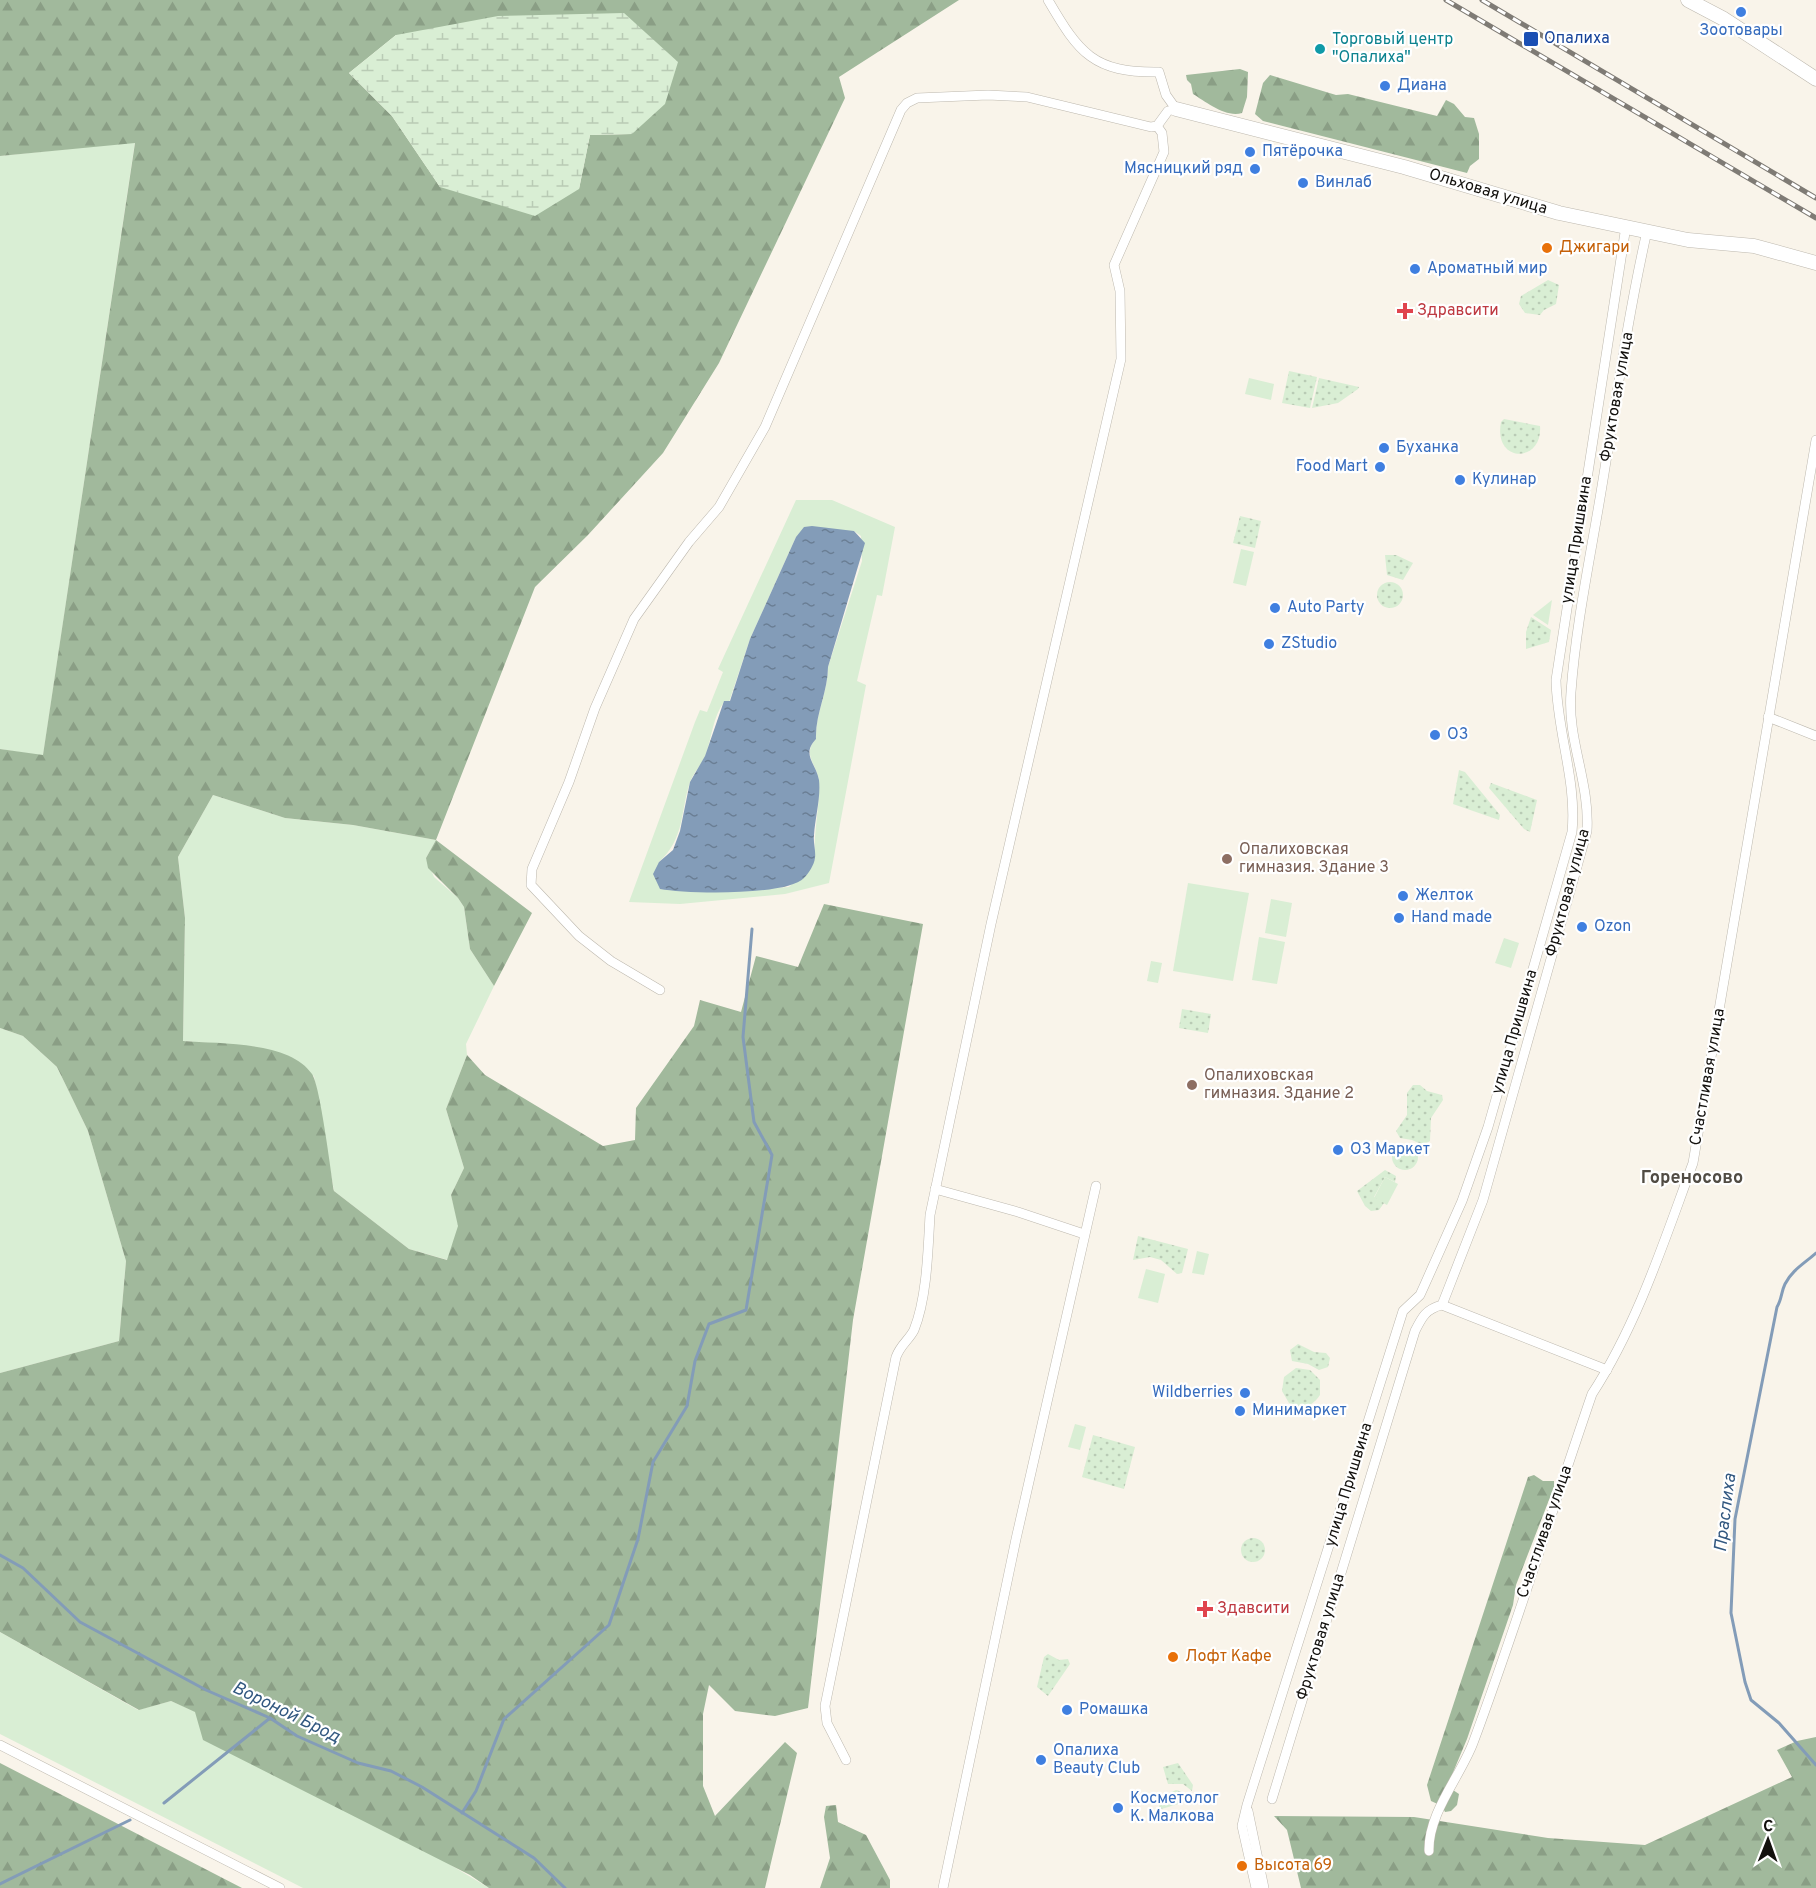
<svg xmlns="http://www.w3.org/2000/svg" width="1816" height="1888" font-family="Overpass,sans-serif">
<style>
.grass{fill:#d9eed4;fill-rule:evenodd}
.forest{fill:url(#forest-firs);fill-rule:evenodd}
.wetland{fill:url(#wetland-marsh)}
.park{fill:url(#park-dots)}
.water{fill:url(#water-ripples)}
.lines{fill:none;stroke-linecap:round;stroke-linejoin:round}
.stream{stroke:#839cb8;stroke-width:3}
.street-casing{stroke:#bdb8ae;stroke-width:10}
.secondary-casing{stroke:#bdb8ae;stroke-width:15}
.street{stroke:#fff;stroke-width:9}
.secondary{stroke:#fff;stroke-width:14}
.rail-casing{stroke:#7f7b75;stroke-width:5}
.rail{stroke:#fff;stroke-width:3;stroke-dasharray:9;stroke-linecap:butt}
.shop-dot{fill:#3f7fe0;stroke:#fff;stroke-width:2}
.transit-dot{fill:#1a4fb4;stroke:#fff;stroke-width:2}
.culture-dot{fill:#0f9aa8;stroke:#fff;stroke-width:2}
.food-dot{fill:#e8710a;stroke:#fff;stroke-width:2}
.health-dot{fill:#e0444e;stroke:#fff;stroke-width:2}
.education-dot{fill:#8d6e63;stroke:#fff;stroke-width:2}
.labels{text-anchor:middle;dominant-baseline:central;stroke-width:4.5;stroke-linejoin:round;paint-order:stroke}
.shop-label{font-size:16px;fill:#366cbe;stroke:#fff;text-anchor:start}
.transit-label{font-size:16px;fill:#164399;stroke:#fff;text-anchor:start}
.culture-label{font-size:16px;fill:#0d838f;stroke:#fff;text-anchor:start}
.street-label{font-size:16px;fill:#12100d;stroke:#fff}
.food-label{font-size:16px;fill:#c56008;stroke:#fff;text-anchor:start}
.health-label{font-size:16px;fill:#be3a42;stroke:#fff;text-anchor:start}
.education-label{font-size:16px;fill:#785e54;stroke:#fff;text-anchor:start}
.neighbourhood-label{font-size:18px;font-weight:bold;fill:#514c44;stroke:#fff}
.water-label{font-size:18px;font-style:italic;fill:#325880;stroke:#fff}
</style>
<defs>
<pattern id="forest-firs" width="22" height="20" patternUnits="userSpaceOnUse" patternTransform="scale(1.5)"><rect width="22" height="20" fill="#a1b99c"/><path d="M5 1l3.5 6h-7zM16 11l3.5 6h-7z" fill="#8a9e85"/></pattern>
<pattern id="wetland-marsh" width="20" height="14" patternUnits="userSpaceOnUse" patternTransform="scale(1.5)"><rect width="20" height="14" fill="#d9eed4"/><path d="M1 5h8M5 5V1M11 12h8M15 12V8" fill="none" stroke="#b9cbb5"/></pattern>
<pattern id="park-dots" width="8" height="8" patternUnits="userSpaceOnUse" patternTransform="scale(1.5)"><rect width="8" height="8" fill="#d9eed4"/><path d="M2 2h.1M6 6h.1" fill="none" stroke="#b9cbb5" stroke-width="1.8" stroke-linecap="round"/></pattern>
<pattern id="water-ripples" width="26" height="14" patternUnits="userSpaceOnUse" patternTransform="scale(1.5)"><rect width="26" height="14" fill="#839cb8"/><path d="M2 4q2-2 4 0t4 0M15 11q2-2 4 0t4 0" fill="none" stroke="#6a7e94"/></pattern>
</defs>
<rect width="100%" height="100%" fill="#f9f4ea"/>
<g class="grass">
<path d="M 135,142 L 43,756 L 0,749 L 0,156 Z"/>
<path d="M 1249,378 L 1274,384 L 1271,400 L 1245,394 Z"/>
<path d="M 796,500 L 832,500 L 895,527 L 882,596 L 877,595 L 857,681 L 866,685 L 829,883 L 785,894 L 680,904 L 629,902 L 695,722 L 700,710 L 707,712 L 723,672 L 718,669 ZM 854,531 L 861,536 L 862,561 L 828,667 C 828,692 815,714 816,739 C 801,755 818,765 819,782 C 820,807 813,833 815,859 L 789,887 L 706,892 L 660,889 L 659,862 C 685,838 680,813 690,782 C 694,772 702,764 706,754 C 712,736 713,717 724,702 L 729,702 L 750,639 L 796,537 Z"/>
<path d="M 1241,549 L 1254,552 L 1246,586 L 1233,583 Z"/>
<path d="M 1552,600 L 1548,625 L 1533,615 Z"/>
<path d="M 213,795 L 285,818 L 353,825 L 436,840 L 426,858 L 434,877 L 458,898 L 464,907 L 470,949 L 494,986 L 466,1044 L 467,1055 L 446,1109 L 464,1168 L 451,1195 L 459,1226 L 448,1260 L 409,1249 L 334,1191 L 314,1076 L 255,1047 L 183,1041 L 185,918 L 178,857 Z"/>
<path d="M 1188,883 L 1249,893 L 1233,981 L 1173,971 Z"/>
<path d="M 1271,899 L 1292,903 L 1286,937 L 1265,933 Z"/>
<path d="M 1259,937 L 1285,942 L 1277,984 L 1252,980 Z"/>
<path d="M 1504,938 L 1519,943 L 1511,968 L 1495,963 Z"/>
<path d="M 1151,961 L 1162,963 L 1158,983 L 1147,981 Z"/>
<path d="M 0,1028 L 23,1036 L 57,1067 L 88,1131 L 126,1261 L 119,1341 L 0,1373 Z"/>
<path d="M 1385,1177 L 1398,1184 L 1387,1205 L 1374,1198 Z"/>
<path d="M 1197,1251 L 1209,1254 L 1204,1275 L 1192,1273 Z"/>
<path d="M 1146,1269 L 1165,1274 L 1158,1303 L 1138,1298 Z"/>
<path d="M 1075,1424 L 1086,1427 L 1080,1450 L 1068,1447 Z"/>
<path d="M 0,1632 L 138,1710 L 171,1701 L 196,1712 L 489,1888 L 303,1888 L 0,1734 Z"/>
</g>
<g class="forest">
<path d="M 0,0 L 959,0 L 839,77 L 845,98 L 719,363 L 663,453 L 588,535 L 535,587 L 436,840 L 532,913 L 494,986 L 470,949 L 464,907 L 458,898 L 428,868 L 426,858 L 436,840 L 353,825 L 285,818 L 213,795 L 178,857 L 185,918 L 183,1041 C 220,1044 290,1041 312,1074 C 320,1085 331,1172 334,1191 L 409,1249 L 447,1260 L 458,1226 L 451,1195 L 464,1168 L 446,1109 L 467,1055 L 485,1075 L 603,1146 L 635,1140 L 636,1108 L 694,1026 L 700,1000 L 741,1012 L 756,956 L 798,967 L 824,904 L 923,924 L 853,1320 L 808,1708 L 775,1716 L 735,1711 L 709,1685 L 703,1714 L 703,1786 L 715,1816 L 785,1742 L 797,1753 L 765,1888 L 489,1888 L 470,1875 L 203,1740 L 195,1712 L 171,1701 L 139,1710 L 0,1632 L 0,1373 L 119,1341 L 126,1261 L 88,1131 L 57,1067 L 23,1036 L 0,1028 L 0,749 L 43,755 L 135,143 L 0,156 ZM 396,35 L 632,134 L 590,135 L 579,189 L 440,187 L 392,116 L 349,73 Z"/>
<path d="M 1240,69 L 1248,72 L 1247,97 L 1242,113 C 1226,118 1206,102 1193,94 L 1191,84 L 1187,80 L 1186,75 Z"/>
<path d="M 1270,75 L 1336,95 L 1348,94 L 1437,116 L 1446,100 L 1454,104 L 1465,117 L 1474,118 L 1479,134 L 1479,159 L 1470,166 L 1467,173 L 1263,121 L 1255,114 L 1263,83 Z"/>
<path d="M 1534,1475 L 1543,1481 L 1554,1481 L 1554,1487 L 1516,1585 L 1513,1605 L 1467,1739 L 1449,1782 L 1450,1788 L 1459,1794 L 1457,1805 L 1451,1811 L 1445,1812 L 1442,1806 L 1431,1801 L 1427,1785 L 1528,1477 Z"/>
<path d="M 1816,1737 L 1816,1888 L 1301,1888 L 1287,1830 L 1274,1816 L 1414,1817 L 1548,1838 L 1645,1845 L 1792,1777 L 1777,1750 L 1797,1741 Z"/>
<path d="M 0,1763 L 242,1888 L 0,1888 Z"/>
<path d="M 836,1805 L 838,1822 L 866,1835 L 890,1880 L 890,1888 L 820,1888 L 830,1858 L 824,1817 L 826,1806 Z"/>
</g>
<path class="wetland" d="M 624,13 L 678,62 L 665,104 L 632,134 L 590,135 L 579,189 L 535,216 L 440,187 L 392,116 L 349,73 L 396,35 L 498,16 Z"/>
<g class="park">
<path d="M 1548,280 L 1559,285 L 1556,304 L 1544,310 L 1540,315 L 1525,313 L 1519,304 L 1521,296 Z"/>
<path d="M 1289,371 L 1317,377 L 1310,408 L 1282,403 Z"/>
<path d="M 1319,378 L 1359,387 L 1358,389 L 1338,403 L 1312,408 Z"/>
<path d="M 1504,419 L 1540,426 C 1543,463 1493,464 1501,422 Z"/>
<path d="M 1240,516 L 1261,521 L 1255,548 L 1233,543 Z"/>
<path d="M 1385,555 L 1396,555 L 1413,563 L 1403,580 L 1387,575 Z"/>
<circle cx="1390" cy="595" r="13"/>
<path d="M 1531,617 L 1551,630 L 1549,642 L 1526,649 L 1526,632 Z"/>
<path d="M 1459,770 L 1465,772 L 1500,815 L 1499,820 L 1453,804 Z"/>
<path d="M 1491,783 L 1537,800 L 1530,832 L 1524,829 L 1489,788 Z"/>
<path d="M 1182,1009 L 1211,1014 L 1208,1033 L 1179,1028 Z"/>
<path d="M 1413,1085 L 1420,1085 L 1427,1091 L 1442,1095 L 1443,1100 L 1431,1118 L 1430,1141 L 1423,1145 L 1412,1140 L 1400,1138 L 1396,1131 L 1407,1115 L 1407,1093 Z"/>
<circle cx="1405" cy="1157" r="13"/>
<path d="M 1385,1170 L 1396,1176 L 1395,1182 L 1385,1177 L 1374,1197 L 1384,1203 L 1379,1210 L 1371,1211 L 1365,1206 L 1357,1191 Z"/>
<path d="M 1138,1236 L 1188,1249 L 1182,1273 L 1177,1274 L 1161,1260 L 1150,1257 L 1133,1260 Z"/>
<path d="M 1298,1344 L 1314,1352 L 1326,1353 L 1330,1358 L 1328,1367 L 1319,1370 L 1308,1364 L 1292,1361 L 1290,1350 Z"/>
<path d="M 1296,1368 L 1310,1370 L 1320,1380 L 1320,1395 C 1312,1407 1302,1410 1289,1403 L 1282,1391 L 1284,1377 Z"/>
<path d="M 1093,1435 L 1135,1447 L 1124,1489 L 1082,1477 Z"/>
<circle cx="1253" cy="1550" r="12"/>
<path d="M 1048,1654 L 1059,1660 L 1068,1659 L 1070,1664 L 1048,1696 L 1037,1687 L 1044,1657 Z"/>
<path d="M 1178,1763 L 1193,1785 L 1192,1791 L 1183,1784 L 1168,1784 L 1163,1767 Z"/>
<path d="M 1176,1790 L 1185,1793 L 1192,1800 L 1158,1810 L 1162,1796 Z"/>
</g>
<path class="water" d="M 812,526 L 854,531 L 865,543 L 828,667 C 828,692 815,714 816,739 C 801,755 816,763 819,780 C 821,797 815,818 814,835 C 813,842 816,851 815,858 C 814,865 809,873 804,878 C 787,896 686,894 660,889 L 653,874 L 659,862 L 673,850 L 680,831 L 690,782 L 705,756 L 724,701 L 730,701 L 750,639 L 796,537 L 804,527 Z"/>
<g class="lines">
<g class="stream">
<path d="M 1816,1253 C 1805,1263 1792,1270 1785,1284 C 1781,1292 1782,1299 1777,1307 L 1735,1519 L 1731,1613 L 1745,1682 L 1751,1700 L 1779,1723 L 1816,1765"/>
<path d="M 0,1555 L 23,1568 L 80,1622 L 206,1690 L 270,1718 L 297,1736 L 358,1763 L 391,1771 L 422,1787 L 534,1858 L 565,1888"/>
<path d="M 164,1803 L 270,1718"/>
<path d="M 462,1813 L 476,1791 L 504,1719 L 609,1625 L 638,1539 L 653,1462 L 687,1406 L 695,1361 L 709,1324 L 746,1310 L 772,1155 L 754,1122 L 743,1037 L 752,929"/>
<path d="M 0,1884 L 130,1820"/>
</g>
<defs>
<g id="street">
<path d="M 1768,717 L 1816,736"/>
<path d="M 660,990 L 611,961 L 579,936 L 531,885 L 532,869 L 569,782 L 595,708 L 634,619 L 689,542 L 719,507 L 765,427 L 901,110 L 907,103 L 917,98 L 988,95 L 1027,97 L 1151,127 L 1157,126 L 1168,111 L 1176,109 L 1166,95 L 1159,72 C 1093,73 1079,53 1048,0"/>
<path d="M 935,1189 L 1018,1212 L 1084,1234"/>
<path d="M 1442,1305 L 1607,1370"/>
<path d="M 0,1745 L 280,1888"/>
<path d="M 846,1760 L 827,1723 L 825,1706 L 896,1357 C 901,1344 909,1340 914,1330 C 927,1298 928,1250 930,1215 L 991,924 L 1121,359 L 1120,291 L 1114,265 L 1164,152 L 1162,133 L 1157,126"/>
<path d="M 1272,1799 L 1415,1331 C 1422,1317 1426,1309 1442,1305 L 1483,1200 L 1587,831 C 1590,782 1567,740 1571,692 C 1576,623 1591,554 1602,486 C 1616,401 1628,315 1647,231"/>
<path d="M 1248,1811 L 1264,1888"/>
<path d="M 1429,1851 C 1428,1813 1460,1777 1473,1743 C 1516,1628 1552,1510 1592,1394 C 1638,1323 1664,1241 1693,1163 L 1816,440"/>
<path d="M 943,1888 L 1016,1539 L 1096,1186"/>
<path d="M 1256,1888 L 1242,1826 L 1247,1805 L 1403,1311 L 1420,1295 L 1425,1284 L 1462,1201 L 1488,1127 L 1572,832 C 1577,781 1557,732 1556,680 L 1626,226"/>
</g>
<g id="secondary">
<path d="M 1688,0 L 1724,19 L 1816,79"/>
<path d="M 1176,109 L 1404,167 L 1559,213 L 1688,240 L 1754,246 L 1816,263"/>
</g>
</defs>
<use href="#street" class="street-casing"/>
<use href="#secondary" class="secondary-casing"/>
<use href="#street" class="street"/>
<use href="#secondary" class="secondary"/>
<defs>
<g id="rail">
<path d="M 1446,0 L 1816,218"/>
<path d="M 1482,0 L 1816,198"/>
</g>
</defs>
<use href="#rail" class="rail-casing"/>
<use href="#rail" class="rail"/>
</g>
<g class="shop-dot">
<circle cx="1741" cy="12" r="6"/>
<circle cx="1385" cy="86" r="6"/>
<circle cx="1250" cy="152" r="6"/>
<circle cx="1255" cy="169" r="6"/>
<circle cx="1303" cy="183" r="6"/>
<circle cx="1415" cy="269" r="6"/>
<circle cx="1384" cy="448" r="6"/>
<circle cx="1380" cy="467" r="6"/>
<circle cx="1460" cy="480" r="6"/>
<circle cx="1275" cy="608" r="6"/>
<circle cx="1269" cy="644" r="6"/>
<circle cx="1435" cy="735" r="6"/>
<circle cx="1403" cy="896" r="6"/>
<circle cx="1399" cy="918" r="6"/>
<circle cx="1582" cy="927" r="6"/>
<circle cx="1338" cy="1150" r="6"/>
<circle cx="1245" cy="1393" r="6"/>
<circle cx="1240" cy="1411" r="6"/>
<circle cx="1067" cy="1710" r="6"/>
<circle cx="1041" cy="1760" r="6"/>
<circle cx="1118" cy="1808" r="6"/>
</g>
<rect class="transit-dot" x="1523" y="31" width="16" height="16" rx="3"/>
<circle class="culture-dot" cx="1320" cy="49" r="6"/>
<g class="food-dot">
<circle cx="1547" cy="248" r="6"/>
<circle cx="1173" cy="1657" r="6"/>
<circle cx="1242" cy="1866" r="6"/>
</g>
<g class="health-dot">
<path d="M1402 302h6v6h6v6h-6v6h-6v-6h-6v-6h6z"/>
<path d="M1202 1600h6v6h6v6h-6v6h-6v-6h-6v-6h6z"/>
</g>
<g class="education-dot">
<circle cx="1227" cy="859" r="6"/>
<circle cx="1192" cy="1085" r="6"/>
</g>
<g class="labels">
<g class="shop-label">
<text x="1741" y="31" text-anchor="middle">Зоотовары</text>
<text x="1397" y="86">Диана</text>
<text x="1262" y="152">Пятёрочка</text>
<text x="1243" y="169" text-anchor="end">Мясницкий ряд</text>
<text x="1315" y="183">Винлаб</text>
<text x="1427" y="269">Ароматный мир</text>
<text x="1396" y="448">Буханка</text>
<text x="1368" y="467" text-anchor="end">Food Mart</text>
<text x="1472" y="480">Кулинар</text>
<text x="1287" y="608">Auto Party</text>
<text x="1281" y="644">ZStudio</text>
<text x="1447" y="735">О3</text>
<text x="1415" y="896">Желток</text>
<text x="1411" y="918">Hand made</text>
<text x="1594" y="927">Ozon</text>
<text x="1350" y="1150">О3 Маркет</text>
<text x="1233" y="1393" text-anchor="end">Wildberries</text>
<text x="1252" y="1411">Минимаркет</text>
<text x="1079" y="1710">Ромашка</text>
<text x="1053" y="1751">Опалиха<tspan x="1053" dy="18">Beauty Club</tspan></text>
<text x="1130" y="1799">Косметолог<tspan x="1130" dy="18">К. Малкова</tspan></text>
</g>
<g class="transit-label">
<text x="1544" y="39">Опалиха</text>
</g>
<g class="culture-label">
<text x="1332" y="40">Торговый центр<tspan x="1332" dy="18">"Опалиха"</tspan></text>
</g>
<g class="street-label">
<text transform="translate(1488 192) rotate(17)">Ольховая улица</text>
<text transform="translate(1617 397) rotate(-80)">Фруктовая улица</text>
<text transform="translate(1577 540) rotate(-81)">улица Пришвина</text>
<text transform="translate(1568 893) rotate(-75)">Фруктовая улица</text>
<text transform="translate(1515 1032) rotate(-74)">улица Пришвина</text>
<text transform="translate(1708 1077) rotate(-80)">Счастливая улица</text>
<text transform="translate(1349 1485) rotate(-73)">улица Пришвина</text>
<text transform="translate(1545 1532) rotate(-71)">Счастливая улица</text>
<text transform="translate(1321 1637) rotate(-73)">Фруктовая улица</text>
</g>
<g class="food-label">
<text x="1559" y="248">Джигари</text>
<text x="1185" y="1657">Лофт Кафе</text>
<text x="1254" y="1866">Высота 69</text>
</g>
<g class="health-label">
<text x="1417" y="311">Здравсити</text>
<text x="1217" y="1609">Здавсити</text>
</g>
<g class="education-label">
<text x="1239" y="850">Опалиховская<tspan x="1239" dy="18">гимназия. Здание 3</tspan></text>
<text x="1204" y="1076">Опалиховская<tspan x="1204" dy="18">гимназия. Здание 2</tspan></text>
</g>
<g class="neighbourhood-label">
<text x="1692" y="1178">Гореносово</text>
</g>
<g class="water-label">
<text transform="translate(1726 1513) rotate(-83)">Праслиха</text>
<text transform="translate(286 1713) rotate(26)">Вороной Брод</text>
</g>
</g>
<g transform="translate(1768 1840) rotate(1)" stroke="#ffffff" stroke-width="4.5" paint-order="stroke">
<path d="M0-4.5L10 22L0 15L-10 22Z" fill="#12100d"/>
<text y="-9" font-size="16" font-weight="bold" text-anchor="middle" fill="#12100d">С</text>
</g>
</svg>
